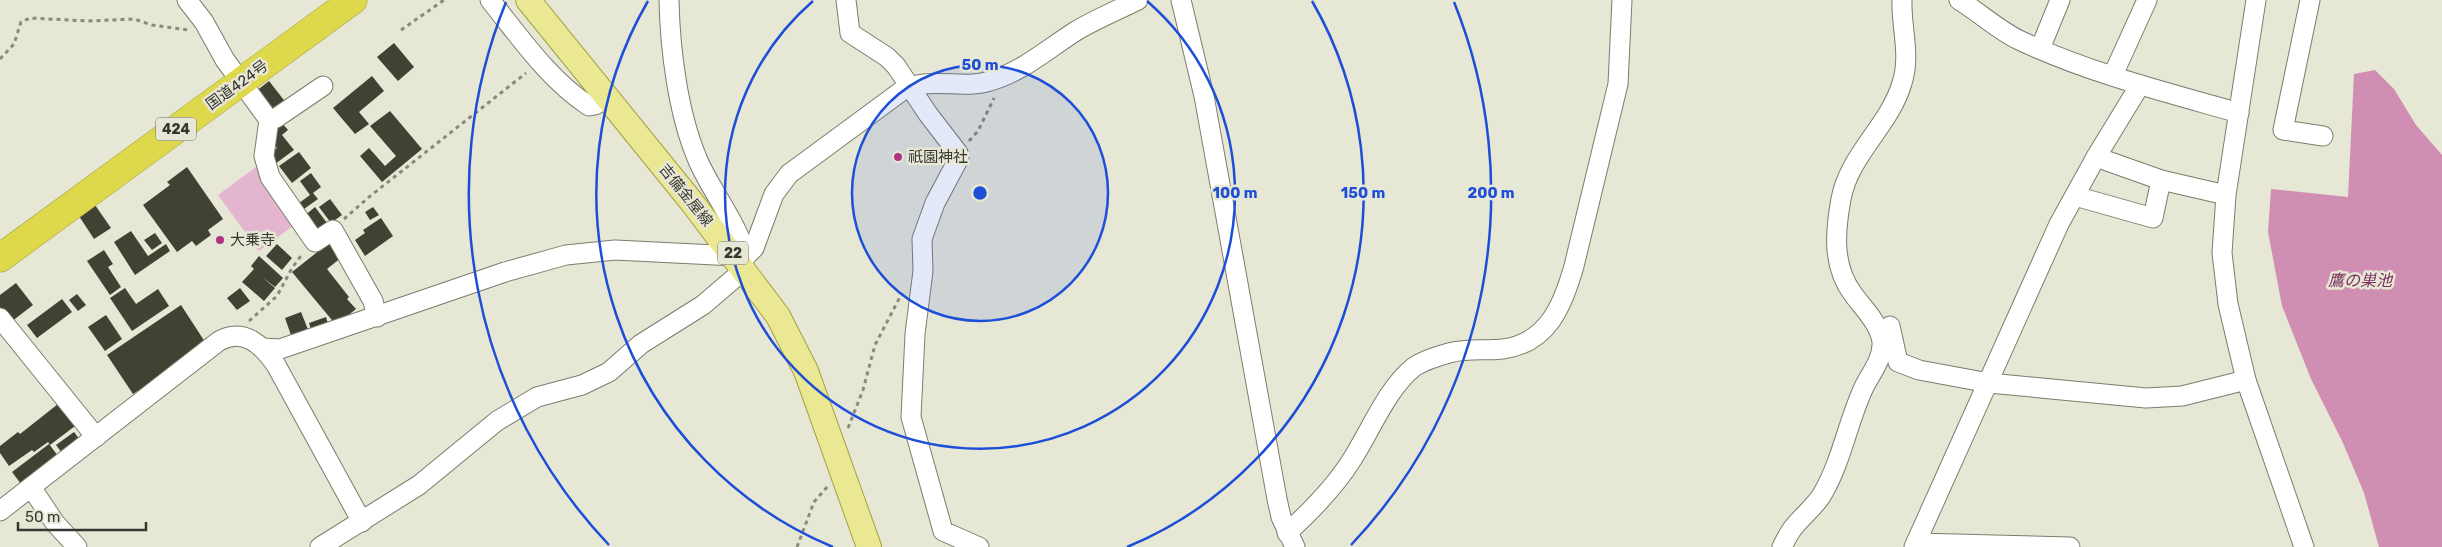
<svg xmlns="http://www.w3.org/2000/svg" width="2442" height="547" font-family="Rubik,'Noto Sans JP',sans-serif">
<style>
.green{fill:#e4b5ce}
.water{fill:#d08fb2}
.building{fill:#414134}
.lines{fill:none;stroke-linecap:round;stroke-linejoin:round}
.minor-casing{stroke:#7c7c6d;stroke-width:21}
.major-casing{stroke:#a4a043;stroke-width:26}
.highway-casing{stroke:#a4a043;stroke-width:29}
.path{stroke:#89897e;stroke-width:3;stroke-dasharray:4 4;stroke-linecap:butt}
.minor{stroke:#fff;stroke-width:19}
.major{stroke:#ebe894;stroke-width:24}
.highway{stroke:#ded84d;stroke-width:28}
.ring{fill:none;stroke:#1d4ed8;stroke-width:2.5}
.poi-dot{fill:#b03383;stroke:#e7e7d6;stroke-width:2}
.labels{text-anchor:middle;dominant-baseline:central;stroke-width:5;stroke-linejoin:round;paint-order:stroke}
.shield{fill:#e7e7d6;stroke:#6c6c62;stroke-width:1}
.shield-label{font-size:14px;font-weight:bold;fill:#373731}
.street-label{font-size:15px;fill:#373731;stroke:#e7e7d6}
.poi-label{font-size:15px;fill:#373731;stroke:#e7e7d6;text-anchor:start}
.water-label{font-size:16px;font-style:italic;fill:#7c2e5e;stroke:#e7e7d6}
.centre{fill:#1d4ed8;stroke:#e7e7d6;stroke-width:2.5}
.ring-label{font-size:15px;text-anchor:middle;font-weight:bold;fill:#1d4ed8;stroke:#e7e7d6;stroke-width:5;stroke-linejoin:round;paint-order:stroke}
</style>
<rect width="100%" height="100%" fill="#e7e7d6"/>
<path class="green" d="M 256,167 L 297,223 L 259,251 L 218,195 Z"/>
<path class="water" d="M 2375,70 L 2394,89 L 2416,125 L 2442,155 L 2442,547 L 2379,547 L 2364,493 L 2343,443 L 2311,379 L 2282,306 L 2268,232 L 2271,189 L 2348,197 L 2354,74 Z"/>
<g class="building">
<path d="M 394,43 L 414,67 L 398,81 L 377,57 Z"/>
<path d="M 372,76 L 384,91 L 359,112 L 369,124 L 355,134 L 333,108 Z"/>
<path d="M 269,81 L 287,104 L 269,118 L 251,95 Z"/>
<path d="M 390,111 L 422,149 L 382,182 L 360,156 L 369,148 L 385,166 L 396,156 L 370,126 Z"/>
<path d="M 282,123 L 288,130 L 282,135 L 294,150 L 271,167 L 264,158 L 277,148 L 272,142 L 270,132 Z"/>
<path d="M 299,152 L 311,168 L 292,183 L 279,166 Z"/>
<path d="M 187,167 L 223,219 L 208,230 L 211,235 L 196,246 L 192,241 L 177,252 L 143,205 L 170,185 L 167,182 Z"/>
<path d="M 311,173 L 321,187 L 313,193 L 318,199 L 304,209 L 299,203 L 310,195 L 300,181 Z"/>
<path d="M 330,199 L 342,215 L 331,223 L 319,207 Z"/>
<path d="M 95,205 L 111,228 L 94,239 L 79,216 Z"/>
<path d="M 315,207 L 327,223 L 314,233 L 303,217 Z"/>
<path d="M 373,207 L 379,215 L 370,220 L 365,212 Z"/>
<path d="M 381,218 L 393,236 L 365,256 L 355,240 L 365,233 L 363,230 Z"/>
<path d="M 131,231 L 148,256 L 166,244 L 170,251 L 135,275 L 114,242 Z"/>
<path d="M 155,233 L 162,243 L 152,250 L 144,240 Z"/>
<path d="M 330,242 L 342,257 L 327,269 L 349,297 L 347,299 L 356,309 L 336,325 L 292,272 Z"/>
<path d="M 277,244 L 292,258 L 282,270 L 266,256 Z"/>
<path d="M 104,250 L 113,264 L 108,267 L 121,287 L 110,295 L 87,261 Z"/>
<path d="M 259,256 L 283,278 L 275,287 L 262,277 L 275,288 L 264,301 L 242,282 L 254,269 L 251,266 Z"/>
<path d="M 16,283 L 33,305 L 11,322 L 0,309 L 0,295 Z"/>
<path d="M 125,288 L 136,304 L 158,289 L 169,306 L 132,331 L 110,298 Z"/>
<path d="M 240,288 L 250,301 L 237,310 L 227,298 Z"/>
<path d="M 77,294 L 86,305 L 78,311 L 69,300 Z"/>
<path d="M 62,299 L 72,312 L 37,338 L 27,325 Z"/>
<path d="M 181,305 L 207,345 L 133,394 L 107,355 Z"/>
<path d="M 301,312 L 309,332 L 292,338 L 285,318 Z"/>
<path d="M 106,315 L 122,339 L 105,351 L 88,327 Z"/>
<path d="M 326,317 L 329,327 L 312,333 L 309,323 Z"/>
<path d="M 58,404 L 75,426 L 50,445 L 48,442 L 34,452 L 32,450 L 9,466 L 0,453 L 0,446 L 18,432 L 20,434 Z"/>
<path d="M 74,432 L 80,440 L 62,453 L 56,445 Z"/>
<path d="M 49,444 L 58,456 L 21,484 L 12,472 Z"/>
</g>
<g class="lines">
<defs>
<g id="minor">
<path d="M 187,0 L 204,22 L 225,60 L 269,120 L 264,156 L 270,177 L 315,242 L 333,230 L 373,301 L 377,317"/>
<path d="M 490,0 C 519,36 549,80 589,106 L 595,105 L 606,98"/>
<path d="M 669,0 C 670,49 678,113 697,158 C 707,185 745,234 745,258"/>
<path d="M 846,0 L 850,33 L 887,57 L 896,66 L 928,114 L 958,153 L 959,158 L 935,203 L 922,239 L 923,271 L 915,334 L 911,417 L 943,531 L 979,547"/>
<path d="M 1181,0 L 1204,96 L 1277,499 L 1281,517 L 1295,547"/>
<path d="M 1959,0 C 1979,12 1998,30 2019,40 C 2089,73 2165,92 2239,113"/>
<path d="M 2256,0 L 2226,195 L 2222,253 L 2228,304 L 2246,380 L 2304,547"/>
<path d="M 2310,0 L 2283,130 L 2323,136"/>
<path d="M 2040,49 L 2060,0"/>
<path d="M 2113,75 L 2147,0"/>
<path d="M 269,120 L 276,118 L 323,86"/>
<path d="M 2096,157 L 2161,180 L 2226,195"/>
<path d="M 2075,196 L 2153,218 L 2161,180"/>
<path d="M 740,262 L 754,248 L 774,194 L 789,174 L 903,90 C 930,76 962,90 990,81 C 1022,72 1049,48 1076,31 C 1096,19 1118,10 1138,0"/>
<path d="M 0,318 L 96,437"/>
<path d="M 1890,326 L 1898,362 L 1919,370 L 1989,383 L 2146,398 L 2182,396 L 2246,380"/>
<path d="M 263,348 L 280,349 L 505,272 L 566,255 L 615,250 L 735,256"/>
<path d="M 31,487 L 55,523 L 77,547"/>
<path d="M 0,511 L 219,341 C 244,327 262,345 276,365 L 362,522"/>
<path d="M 1287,533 C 1310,512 1334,488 1351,461 C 1370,432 1387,388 1414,367 C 1424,360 1438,356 1449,353 C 1467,348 1485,351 1503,349 C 1548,343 1563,305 1574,266 L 1618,84 L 1622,0"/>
<path d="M 1916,543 L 2070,547"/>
<path d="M 320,547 L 419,485 L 497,421 L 537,397 L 582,385 L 609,372 L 641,344 L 703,305 L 745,269"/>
<path d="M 1782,547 C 1785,541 1789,533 1793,528 C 1802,516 1816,506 1823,493 C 1842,460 1848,421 1864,387 C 1871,373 1883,359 1882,342 C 1880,324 1863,308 1853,294 C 1832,266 1835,232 1841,199 C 1849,155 1890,125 1902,83 C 1911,55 1901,28 1902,0"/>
<path d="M 1914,547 L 2059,224 L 2096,157 L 2140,85"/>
</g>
<path id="major" d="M 528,0 L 691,201 L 778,316 L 806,371 L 869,547"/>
<path id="highway" d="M 0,258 L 353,0"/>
</defs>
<use href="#minor" class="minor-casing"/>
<use href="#major" class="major-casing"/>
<use href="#highway" class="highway-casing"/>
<g class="path">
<path d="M 401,30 L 444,0"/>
<path d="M 0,59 L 14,44 L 21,22 L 30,18 L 88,21 L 134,19 L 152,25 L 188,30"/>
<path d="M 969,141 L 978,131 L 994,98"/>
<path d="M 344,219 L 369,197 L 526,73"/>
<path d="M 249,321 L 277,296 L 292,268 L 303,253"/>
<path d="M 848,428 L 863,390 L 875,345 L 902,293"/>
<path d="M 797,547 L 814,502 L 828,486"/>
</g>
<use href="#minor" class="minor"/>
<use href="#major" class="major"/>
<use href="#highway" class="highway"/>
</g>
<circle cx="980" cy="193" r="128" fill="#1d4ed8" fill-opacity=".12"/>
<g class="ring">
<circle cx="980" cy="193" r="128"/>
<path d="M1147 1A255 255 0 1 1 813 1"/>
<path d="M833 547A383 383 0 0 1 648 1M1312 1A383 383 0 0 1 1127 547"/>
<path d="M609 545A511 511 0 0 1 506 2M1454 2A511 511 0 0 1 1351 545"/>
</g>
<g class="poi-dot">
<circle cx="898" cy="157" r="5"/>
<circle cx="220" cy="240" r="5"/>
</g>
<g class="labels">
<g class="shield">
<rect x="156" y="117.5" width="40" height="23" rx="4"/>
<rect x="718" y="241.5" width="30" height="23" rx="4"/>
</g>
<g class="shield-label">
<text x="176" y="129">424</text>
<text x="733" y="253">22</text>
</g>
<g class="street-label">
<text transform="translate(237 85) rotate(-36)">国道424号</text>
<text transform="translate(686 195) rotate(51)">吉備金屋線</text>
</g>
<g class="poi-label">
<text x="908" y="157">祇園神社</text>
<text x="230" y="240">大乗寺</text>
</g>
<g class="water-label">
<text x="2360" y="280">鷹の巣池</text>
</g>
</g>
<circle cx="980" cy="193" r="8" class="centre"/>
<g class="ring-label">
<text x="980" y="70">50 m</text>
<text x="1235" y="198">100 m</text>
<text x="1363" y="198">150 m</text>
<text x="1491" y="198">200 m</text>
</g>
<path d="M18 522v8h128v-8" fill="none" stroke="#373731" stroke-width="2.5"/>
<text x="25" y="522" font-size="15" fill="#373731" stroke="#e7e7d6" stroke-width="4" paint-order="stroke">50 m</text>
</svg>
